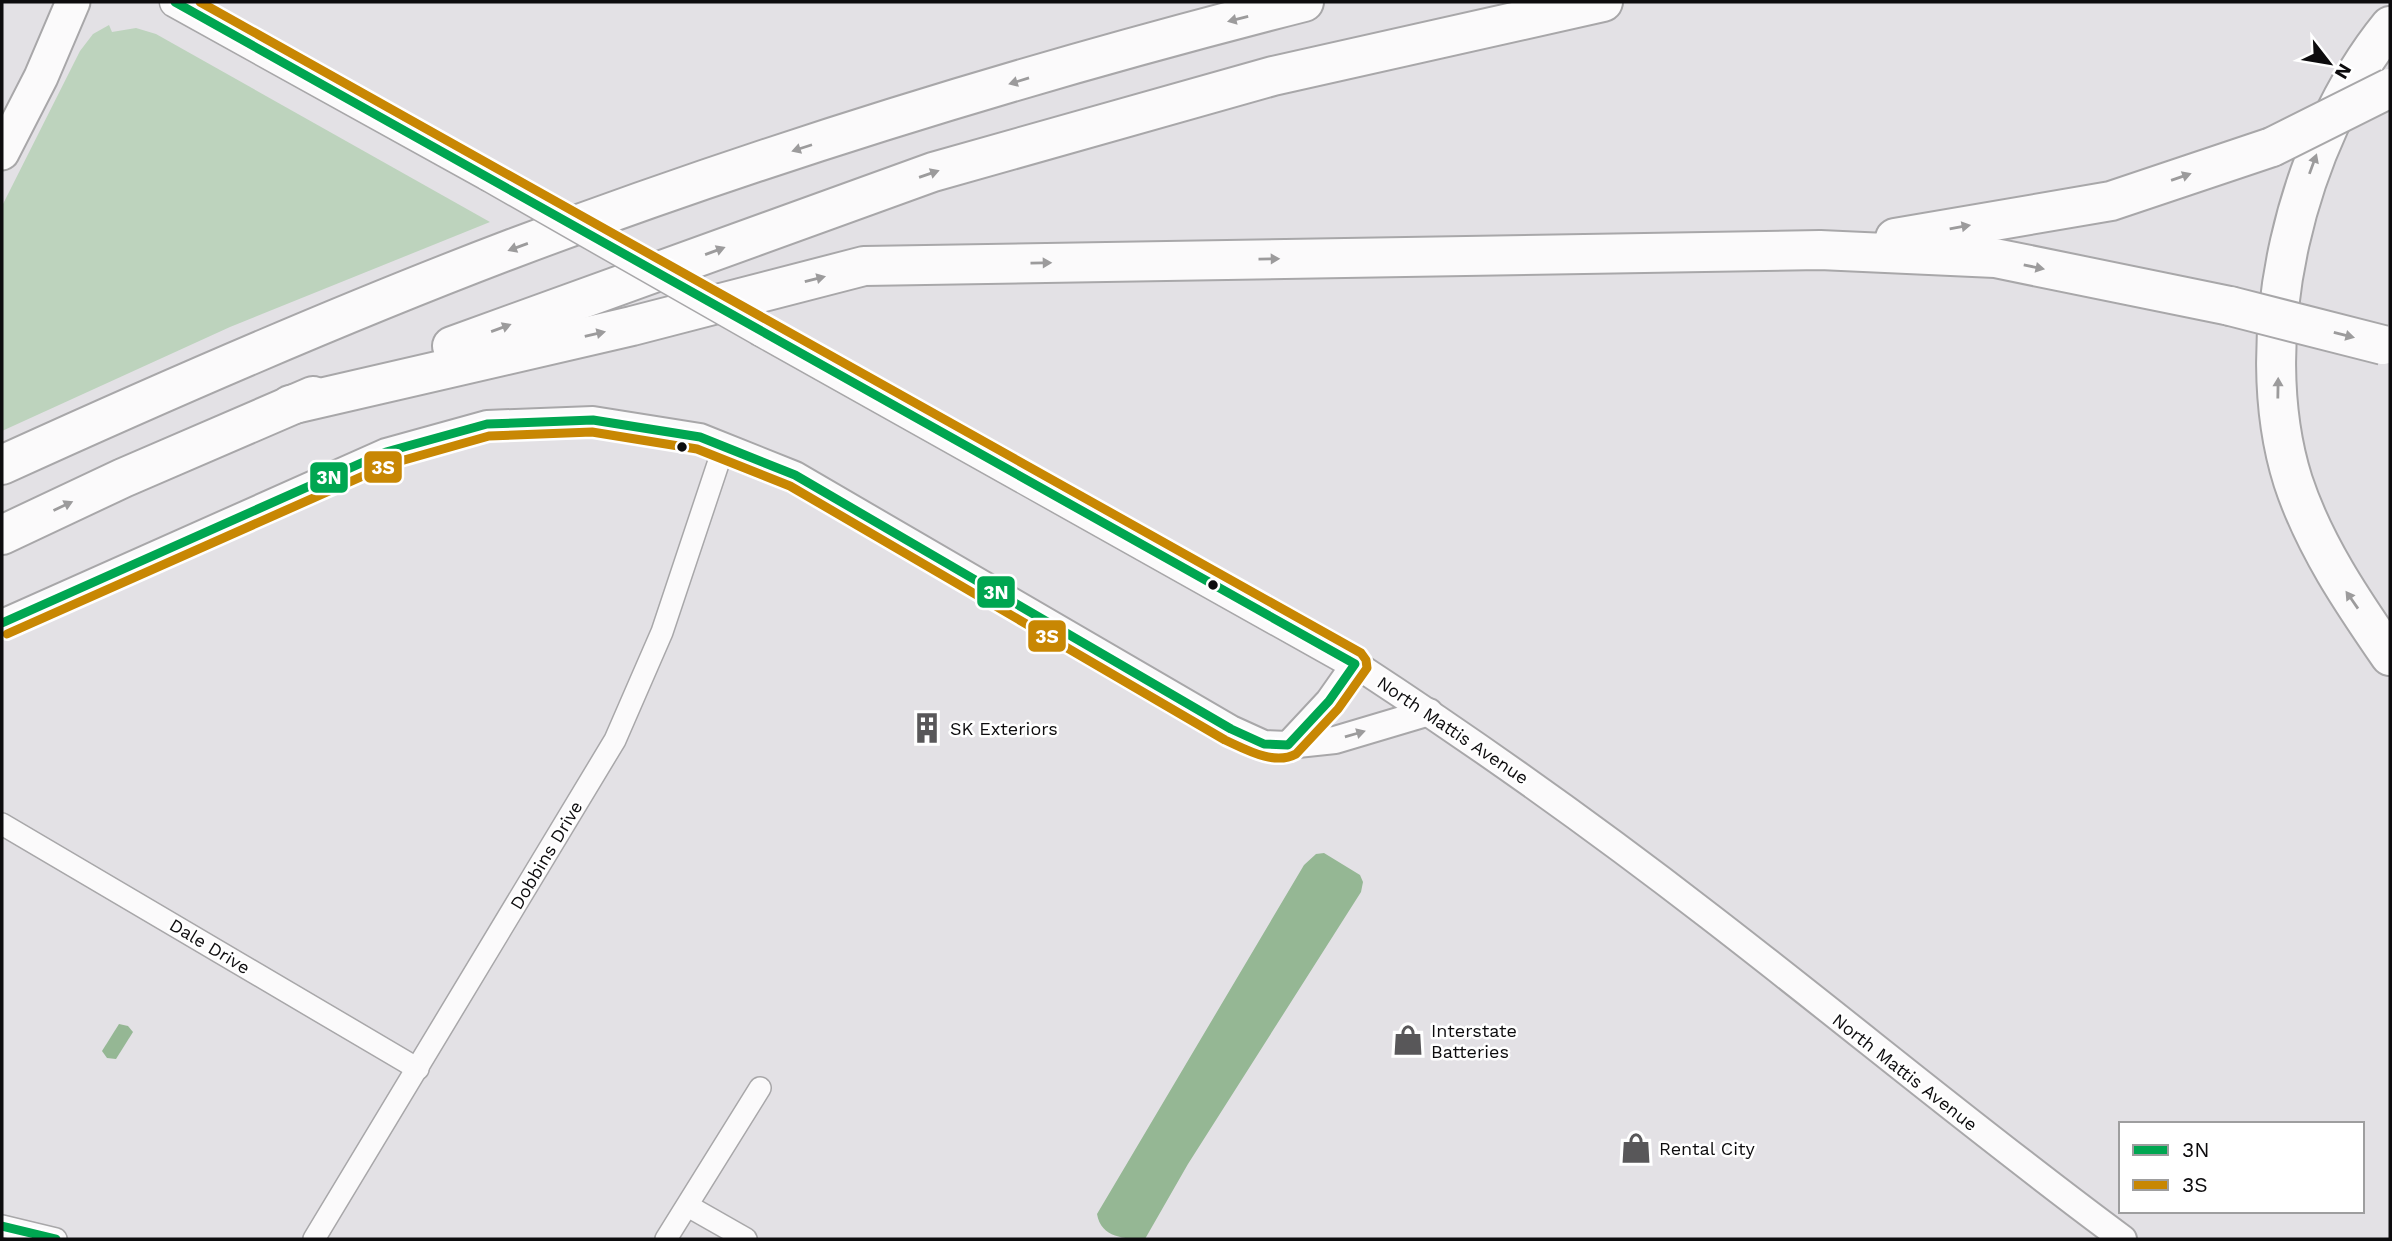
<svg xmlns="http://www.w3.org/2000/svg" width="2392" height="1241" font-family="'Work Sans',sans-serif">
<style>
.green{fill:#bdd3bd}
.water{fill:#95b794}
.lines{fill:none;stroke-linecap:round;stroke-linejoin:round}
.minor-casing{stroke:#a8a7a9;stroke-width:24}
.tertiary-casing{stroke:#a8a7a9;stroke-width:30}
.secondary-casing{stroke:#a8a7a9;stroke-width:33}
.primary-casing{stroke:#a8a7a9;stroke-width:37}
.motorway-casing{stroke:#a8a7a9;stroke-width:42}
.minor{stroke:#fbfafb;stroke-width:21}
.tertiary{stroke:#fbfafb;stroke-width:26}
.secondary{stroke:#fbfafb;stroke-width:30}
.primary{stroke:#fbfafb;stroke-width:33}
.motorway{stroke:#fbfafb;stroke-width:38}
.secondary-bridge-casing{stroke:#a8a7a9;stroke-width:33;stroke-linecap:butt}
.motorway-bridge-casing{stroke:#a8a7a9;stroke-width:42;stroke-linecap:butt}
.secondary-bridge{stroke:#fbfafb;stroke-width:30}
.motorway-bridge{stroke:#fbfafb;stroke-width:38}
.bus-1-casing{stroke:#fff;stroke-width:14}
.bus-2-casing{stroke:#fff;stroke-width:14}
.bus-1{stroke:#00a651;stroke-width:9}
.bus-2{stroke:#c88703;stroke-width:9}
.oneway{fill:#9c9b9c}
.bus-dot{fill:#0d0c0e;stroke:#fff;stroke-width:2.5}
.labels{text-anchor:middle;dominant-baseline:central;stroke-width:5;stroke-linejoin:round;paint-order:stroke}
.poi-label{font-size:18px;fill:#0d0c0e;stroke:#fff;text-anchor:start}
.street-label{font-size:18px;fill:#0d0c0e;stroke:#fff}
.line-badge{stroke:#fff;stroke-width:2.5}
.badge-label{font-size:19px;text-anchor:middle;font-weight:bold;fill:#fff}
</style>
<rect width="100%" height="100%" fill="#e3e1e5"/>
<path class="green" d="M 109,25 L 112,32 L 136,28 L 156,34 L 490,222 L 230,327 L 2,431 L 2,206 L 80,51 L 93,34 Z"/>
<g class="water">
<path d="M 1324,853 L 1360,875 L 1363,882 L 1361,892 L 1188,1164 L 1145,1239 C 1125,1239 1101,1238 1097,1214 L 1304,865 L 1316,854 Z"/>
<path d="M 119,1024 L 128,1026 L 133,1032 L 116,1059 L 107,1058 L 102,1051 Z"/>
</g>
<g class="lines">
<defs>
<g id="minor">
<path d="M 2,824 L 418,1069"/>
<path d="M 688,1206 L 746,1239"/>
<path d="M 2,1226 L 56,1239"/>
<path d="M 314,1239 L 615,740 L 662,632 L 724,446"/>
<path d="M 666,1239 L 760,1088"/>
</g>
<g id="tertiary">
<path d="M 2,623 L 386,452 L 487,424 L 593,420 L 700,437 L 795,475 L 1231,729 L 1264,744 L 1288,745 L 1329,701 L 1355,664 C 1476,743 1594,827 1709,916 C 1848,1023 1982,1135 2123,1239"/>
<path d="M 1288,745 L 1335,740 L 1429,712"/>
</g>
<g id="secondary">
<path d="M 175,2 L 489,176"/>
<path d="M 761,331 L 1355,664"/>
</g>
<path id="primary" d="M 2,153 L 41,77 L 73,2"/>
<g id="motorway">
<path d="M 2390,26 C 2297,140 2248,338 2293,481 C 2314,545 2352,601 2390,656"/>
<path d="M 1895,238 L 2111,201 L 2272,147"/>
<path d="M 452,346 L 933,172 L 1273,76 L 1603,2"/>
<path d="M 290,405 L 632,326 L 864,266 L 1820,250 L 1995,258 L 2230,306"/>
<path d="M 2,465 C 171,388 340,314 514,248 C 772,151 1037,70 1304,2"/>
<path d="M 2,535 L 123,478 L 313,396"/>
</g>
</defs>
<use href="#minor" class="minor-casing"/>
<use href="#tertiary" class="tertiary-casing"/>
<use href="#secondary" class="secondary-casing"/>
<use href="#primary" class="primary-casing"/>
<use href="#motorway" class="motorway-casing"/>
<use href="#minor" class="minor"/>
<use href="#tertiary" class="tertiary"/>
<use href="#secondary" class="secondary"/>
<use href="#primary" class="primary"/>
<use href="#motorway" class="motorway"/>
<defs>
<path id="secondary-bridge" d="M 489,176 L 761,331"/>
<g id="motorway-bridge">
<path d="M 2272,147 L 2390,88"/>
<path d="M 2230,306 L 2383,345"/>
</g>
</defs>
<use href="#secondary-bridge" class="secondary-bridge-casing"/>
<use href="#motorway-bridge" class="motorway-bridge-casing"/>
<use href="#secondary-bridge" class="secondary-bridge"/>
<use href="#motorway-bridge" class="motorway-bridge"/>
<defs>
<g id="bus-1">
<path d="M 2,623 L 386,452 L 487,424 L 593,420 L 700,437 L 795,475 L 1231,729 L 1264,744 L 1288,745 L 1329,701 L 1355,664 L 175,2"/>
<path d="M 2,1226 L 56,1239"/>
</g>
<path id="bus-2" d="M 7,634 L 390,464 L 489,436 L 592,432 L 697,449 L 790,486 L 1225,740 C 1245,749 1274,766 1296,754 L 1338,709 L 1367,668 L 1366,660 L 1361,653 L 200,2"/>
</defs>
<use href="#bus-1" class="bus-1-casing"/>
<use href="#bus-2" class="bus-2-casing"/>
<use href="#bus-1" class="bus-1"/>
<use href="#bus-2" class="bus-2"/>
</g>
<defs><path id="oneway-solid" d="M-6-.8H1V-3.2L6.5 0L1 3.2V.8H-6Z" transform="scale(1.75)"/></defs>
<g class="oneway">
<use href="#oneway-solid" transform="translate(1238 19) rotate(166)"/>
<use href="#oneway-solid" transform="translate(1019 81) rotate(163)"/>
<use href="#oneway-solid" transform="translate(802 148) rotate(162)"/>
<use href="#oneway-solid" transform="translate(2313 164) rotate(-70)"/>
<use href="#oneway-solid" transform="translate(929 174) rotate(-19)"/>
<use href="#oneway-solid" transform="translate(2181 177) rotate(-19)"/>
<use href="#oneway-solid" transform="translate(1960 227) rotate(-10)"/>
<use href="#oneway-solid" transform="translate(518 247) rotate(160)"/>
<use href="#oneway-solid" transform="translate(715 251) rotate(-20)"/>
<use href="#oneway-solid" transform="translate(1269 259) rotate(-1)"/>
<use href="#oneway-solid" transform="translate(1041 263) rotate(-1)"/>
<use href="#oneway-solid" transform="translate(2034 267) rotate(12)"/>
<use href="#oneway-solid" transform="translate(815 279) rotate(-14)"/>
<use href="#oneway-solid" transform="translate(501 328) rotate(-20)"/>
<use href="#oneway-solid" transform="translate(595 334) rotate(-13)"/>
<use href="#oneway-solid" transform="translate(2344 335) rotate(14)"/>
<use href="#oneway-solid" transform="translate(2278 388) rotate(-89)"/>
<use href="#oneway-solid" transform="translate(63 506) rotate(-25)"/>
<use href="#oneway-solid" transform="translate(2352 600) rotate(-125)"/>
<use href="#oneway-solid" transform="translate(1355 734) rotate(-16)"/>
</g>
<defs>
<symbol id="building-bare" viewBox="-9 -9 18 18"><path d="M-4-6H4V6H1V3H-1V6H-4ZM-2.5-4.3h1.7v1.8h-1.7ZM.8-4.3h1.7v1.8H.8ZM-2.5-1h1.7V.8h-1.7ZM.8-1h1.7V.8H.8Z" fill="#585759" stroke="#fff" stroke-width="2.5" paint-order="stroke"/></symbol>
<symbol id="shop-bare" viewBox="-9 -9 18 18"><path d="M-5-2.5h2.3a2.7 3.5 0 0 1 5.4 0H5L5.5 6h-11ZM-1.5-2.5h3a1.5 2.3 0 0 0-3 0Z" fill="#585759" stroke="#fff" stroke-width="2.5" paint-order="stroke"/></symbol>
</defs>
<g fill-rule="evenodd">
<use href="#building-bare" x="905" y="706" width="44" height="44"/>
<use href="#shop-bare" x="1386" y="1018" width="44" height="44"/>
<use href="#shop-bare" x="1614" y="1126" width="44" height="44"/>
</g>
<g class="bus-dot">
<circle cx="682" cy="447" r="6"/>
<circle cx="1213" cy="585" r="6"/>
</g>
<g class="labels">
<g class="poi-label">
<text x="950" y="728">SK Exteriors</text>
<text x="1431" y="1030">Interstate<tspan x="1431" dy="21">Batteries</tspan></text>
<text x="1659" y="1148">Rental City</text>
</g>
<g class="street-label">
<text transform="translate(1453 730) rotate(34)">North Mattis Avenue</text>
<text transform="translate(546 855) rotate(-59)">Dobbins Drive</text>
<text transform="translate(210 946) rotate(31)">Dale Drive</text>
<text transform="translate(1905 1072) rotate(38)">North Mattis Avenue</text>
</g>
</g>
<g class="line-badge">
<rect x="363" y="450" width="40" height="34" rx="7" fill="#c88703"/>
<rect x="309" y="461" width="40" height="33" rx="7" fill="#00a651"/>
<rect x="976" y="575" width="40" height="34" rx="7" fill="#00a651"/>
<rect x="1027" y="619" width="40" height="34" rx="7" fill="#c88703"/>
</g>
<g class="badge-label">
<text x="383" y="474">3S</text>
<text x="329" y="484">3N</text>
<text x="996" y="599">3N</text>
<text x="1047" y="643">3S</text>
</g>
<rect width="2392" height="1241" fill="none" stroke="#0d0c0e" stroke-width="7"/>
<rect x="2119" y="1122" width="245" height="91" fill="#ffffff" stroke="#9e9e9f" stroke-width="2"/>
<rect x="2133" y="1145" width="35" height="10" fill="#00a651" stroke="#9e9e9f" stroke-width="2"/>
<text x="2182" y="1157" font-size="21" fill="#0d0c0e">3N</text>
<rect x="2133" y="1180" width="35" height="10" fill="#c88703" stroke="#9e9e9f" stroke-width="2"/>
<text x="2182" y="1192" font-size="21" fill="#0d0c0e">3S</text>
<g transform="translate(2329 63) rotate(121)" stroke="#ffffff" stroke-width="5" paint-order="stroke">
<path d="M0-5L12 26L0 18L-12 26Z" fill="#0d0c0e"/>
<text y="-10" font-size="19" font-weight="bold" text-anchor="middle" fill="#0d0c0e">N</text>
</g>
</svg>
